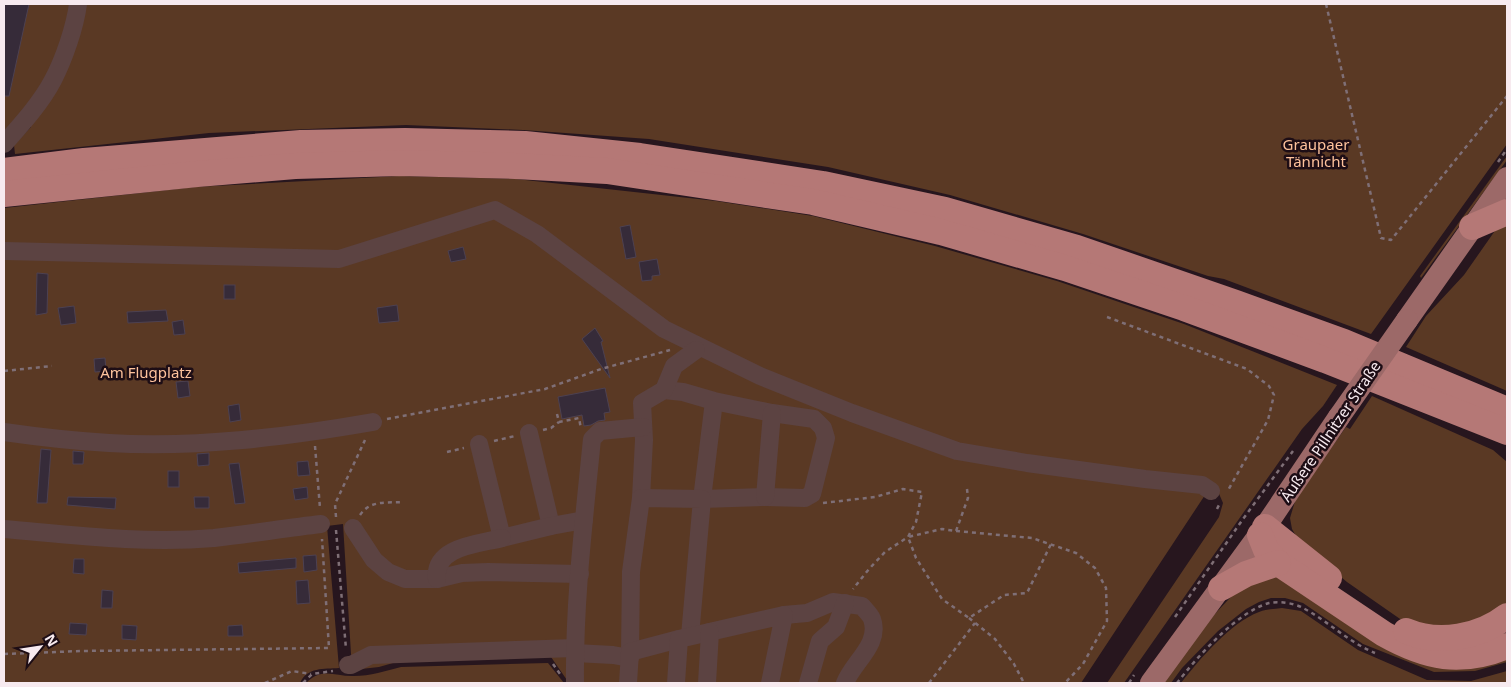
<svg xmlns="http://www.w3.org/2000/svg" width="1511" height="687" font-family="'Noto Sans',sans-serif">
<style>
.green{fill:#5a3924}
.building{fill:#362b39;stroke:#4d4151}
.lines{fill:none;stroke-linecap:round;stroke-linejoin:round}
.path{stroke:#7f6f76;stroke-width:2.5;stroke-dasharray:4 4;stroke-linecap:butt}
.minor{stroke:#5c4342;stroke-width:18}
.major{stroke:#9c6968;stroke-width:22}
.highway{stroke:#b57876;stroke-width:26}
.major-bridge{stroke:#9c6968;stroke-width:22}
.labels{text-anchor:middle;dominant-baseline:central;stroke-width:5;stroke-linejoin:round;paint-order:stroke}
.park-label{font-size:15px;fill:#fec29c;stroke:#1d0d15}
.street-label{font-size:15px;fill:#f7eaef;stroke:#1d0d15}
</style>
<rect width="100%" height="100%" fill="#27161e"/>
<g class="green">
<path d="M 4,4 L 74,4 L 49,76 L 4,134 Z"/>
<path d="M 86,4 L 1507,4 L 1507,144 L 1371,334 L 1224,279 L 1208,276 L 1083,234 L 950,195 L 828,167 L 649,139 L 523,130 L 406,125 L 209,133 L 15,154 L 14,145 L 31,127 L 29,126 Z"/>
<path d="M 1507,156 L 1507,160 L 1421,278 L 1420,276 Z"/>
<path d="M 399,176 L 516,179 L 716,201 L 813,216 L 935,246 L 1057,281 L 1184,324 L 1337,385 L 1323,406 L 1302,429 L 1124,683 L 1107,683 L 1219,517 L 1223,503 L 1217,489 L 1205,495 L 1081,683 L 569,683 L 551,657 L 400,661 L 379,667 L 352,670 L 343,524 L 327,526 L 339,668 C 324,669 307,667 300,683 L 4,683 L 4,208 L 195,187 Z"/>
<path d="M 1507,219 L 1507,391 L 1406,347 L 1426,316 L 1464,275 L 1499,225 Z"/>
<path d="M 1372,396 L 1493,450 L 1507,462 L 1507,603 L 1475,623 L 1433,628 L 1403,621 L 1347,582 L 1300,543 L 1292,529 L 1290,518 L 1296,498 L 1346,427 L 1350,429 Z"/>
<path d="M 1272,573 L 1379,639 L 1507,652 L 1507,662 L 1475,671 L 1434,672 L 1363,644 L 1303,603 L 1285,598 L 1271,598 L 1259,602 L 1246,609 L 1218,631 L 1182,668 L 1171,683 L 1159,683 L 1193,637 L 1245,582 Z"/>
<path d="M 1282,608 L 1301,611 L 1358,650 L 1427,680 L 1471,681 L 1507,671 L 1507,683 L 1181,683 C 1200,659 1230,623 1259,612 C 1267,609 1274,609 1282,608 Z"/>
<path d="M 548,663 L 564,683 L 306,683 C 322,666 336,677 354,676 C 370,676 386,671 401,667 Z"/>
</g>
<g class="building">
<path d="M 4,4 L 29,4 L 9,96 L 4,96 Z"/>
<path d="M 630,225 L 636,257 L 626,259 L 620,227 Z"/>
<path d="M 463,247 L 466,259 L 451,262 L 448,251 Z"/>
<path d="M 657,259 L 660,275 L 652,276 L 652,280 L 642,281 L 639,262 Z"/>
<path d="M 37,273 L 48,274 L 47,313 L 36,315 Z"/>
<rect x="224" y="285" width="11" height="14"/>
<path d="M 397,305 L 399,321 L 379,323 L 377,308 Z"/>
<path d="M 74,306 L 76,323 L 61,325 L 58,308 Z"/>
<path d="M 166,310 L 168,321 L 128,323 L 127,312 Z"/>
<path d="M 183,320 L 185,334 L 174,335 L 172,322 Z"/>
<path d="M 595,328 L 603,341 L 601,342 L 610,378 L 582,339 Z"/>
<path d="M 105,358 L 106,371 L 95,372 L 94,359 Z"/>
<path d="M 188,381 L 190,396 L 178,398 L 176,382 Z"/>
<path d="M 605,388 L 610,412 L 604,413 L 605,420 L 598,421 L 591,425 L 584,426 L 582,415 L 562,419 L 558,397 Z"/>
<path d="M 239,404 L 241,420 L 230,422 L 228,406 Z"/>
<path d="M 41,449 L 51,450 L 47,503 L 37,503 Z"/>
<path d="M 73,451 L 84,452 L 83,464 L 73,464 Z"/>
<path d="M 209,453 L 209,465 L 198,466 L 197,454 Z"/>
<path d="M 308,461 L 310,475 L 298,476 L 297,462 Z"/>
<path d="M 239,463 L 245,503 L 235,504 L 229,464 Z"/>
<rect x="168" y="471" width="11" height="16"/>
<path d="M 307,487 L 308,498 L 295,500 L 293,489 Z"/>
<path d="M 68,497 L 116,498 L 115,509 L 67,505 Z"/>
<path d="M 194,497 L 209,497 L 209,508 L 195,508 Z"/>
<path d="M 316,555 L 317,570 L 304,572 L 303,556 Z"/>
<path d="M 296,558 L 296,568 L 239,573 L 238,563 Z"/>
<path d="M 74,559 L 84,559 L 84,574 L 73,573 Z"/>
<path d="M 308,580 L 310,603 L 297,604 L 296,581 Z"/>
<path d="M 102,590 L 113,591 L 112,608 L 101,608 Z"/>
<path d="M 70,623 L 87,624 L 86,635 L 69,634 Z"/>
<path d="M 122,625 L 137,626 L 136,640 L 122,639 Z"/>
<path d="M 242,625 L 243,636 L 228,636 L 228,626 Z"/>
</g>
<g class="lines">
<g class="path">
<path d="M 1326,4 L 1381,238 L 1391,240 L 1507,96"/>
<path d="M 1498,162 L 1507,149"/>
<path d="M 1107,317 L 1247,369 L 1269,386 L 1274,395 L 1268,420 L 1227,492"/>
<path d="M 4,371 L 52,366"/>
<path d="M 557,414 L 559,422 L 579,418 L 581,429"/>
<path d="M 387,419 L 545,389 L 601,369 L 670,350"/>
<path d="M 543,430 L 551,428 L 559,422"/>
<path d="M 494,441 L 515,436"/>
<path d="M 315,446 L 320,508"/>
<path d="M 447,452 L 464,448"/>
<path d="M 967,489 L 968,498 L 956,531 L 942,529 L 908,537 L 916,558 L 942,599 L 969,618 L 1004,595 L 1027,593 L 1051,544"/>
<path d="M 823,503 L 875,497 L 903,489 L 922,492 L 916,522 L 908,537 L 885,552 L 869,569 L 853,589"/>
<path d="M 1217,509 L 1220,503"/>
<path d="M 360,515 C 370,500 386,503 403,502"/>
<path d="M 336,517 L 335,504 L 365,440"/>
<path d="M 336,530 L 346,649"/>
<path d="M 956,531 L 1032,538 L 1076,553 L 1095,568 L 1106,588 L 1107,621 L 1083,664 L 1065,683"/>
<path d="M 1175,617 L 1243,519 L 1293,451"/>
<path d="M 969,618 L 995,639 L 1014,664 L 1024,683"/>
<path d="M 4,654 L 81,651 L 329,648 L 322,539"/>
<path d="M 553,664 L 560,674"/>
<path d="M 265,683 L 292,671 L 311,674"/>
<path d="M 303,683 L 312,674 L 333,671"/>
<path d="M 929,683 L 975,623"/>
<path d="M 1129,683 L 1134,675"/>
<path d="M 1177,683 C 1197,657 1237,612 1269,603 C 1279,601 1294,603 1303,608 C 1328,621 1348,642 1375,653"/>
</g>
<g class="minor">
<path d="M 4,144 C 21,125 41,103 53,80 C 64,59 75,27 78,4"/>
<path d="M 4,251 L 339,259 L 495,210 L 537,234 L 664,329 L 760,376 L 852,413 L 957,451 L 1027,463 L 1145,479 L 1202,485 L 1211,491"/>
<path d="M 664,390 L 683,392 L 714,401 L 772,413 L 814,419 L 823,428 L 826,438 L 812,494 L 805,498 L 765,497 L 702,499 L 714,401"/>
<path d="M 4,432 C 39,437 74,441 109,443 C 198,448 287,437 373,422"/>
<path d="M 529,433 L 551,526"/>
<path d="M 479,444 L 502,538 L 551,526 L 584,520"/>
<path d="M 765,497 L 772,413"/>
<path d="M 641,498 L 644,440 L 642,403 L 664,390 L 674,366 L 696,350"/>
<path d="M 353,528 L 374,560 L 388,572 L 405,579 L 437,579 L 462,573 L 488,572 L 580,574"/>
<path d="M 4,529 C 73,535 144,544 214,538 C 250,534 286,528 321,524"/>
<path d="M 437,579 C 433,546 480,544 502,538"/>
<path d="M 784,615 L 807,613 L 833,602 L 862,606 C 865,610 870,614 872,619 C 881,644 853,662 845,683"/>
<path d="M 630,652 L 631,572 L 641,498 L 702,499 L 690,636"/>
<path d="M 575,653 L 613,655 L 630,658"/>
<path d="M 348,665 L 351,665 L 371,655 L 574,648"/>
<path d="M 575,683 C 574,602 584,520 592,439 L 600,431 L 643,427"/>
<path d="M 628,683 L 630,652 L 679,639"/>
<path d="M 676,683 L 679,639 L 784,615 L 770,683"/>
<path d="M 707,683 L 710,632"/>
<path d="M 808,683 L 820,641 L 836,627 L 845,603"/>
</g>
<g class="major">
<path d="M 1407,320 L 1507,178"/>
<path d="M 1151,683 L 1265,527 L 1339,417"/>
</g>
<g class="highway">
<path d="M 4,171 L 84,161 L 301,143 L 405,141 L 525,144 L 640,156 L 823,184 L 945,210 L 1077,248 L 1236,303 L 1344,342 L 1507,410"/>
<path d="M 4,194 L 197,174 L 295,166 L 400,163 L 515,166 L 607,171 L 813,202 L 941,232 L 1065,268 L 1184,308 L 1325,360 L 1507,432"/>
<path d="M 1472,227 L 1507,212"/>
<path d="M 1265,527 L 1329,578"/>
<path d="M 1260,535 L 1266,550 L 1278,563 L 1384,634 C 1427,658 1460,665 1507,646"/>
<path d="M 1221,588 L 1246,574 L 1278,563"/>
<path d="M 1406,631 C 1439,645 1480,637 1507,616"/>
</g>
<path class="major-bridge" d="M 1339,417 L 1407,320"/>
</g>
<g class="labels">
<g class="park-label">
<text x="1316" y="144">Graupaer<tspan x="1316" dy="17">Tännicht</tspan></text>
<text x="146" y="372">Am Flugplatz</text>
</g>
<g class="street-label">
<text transform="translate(1330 431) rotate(-56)">Äußere Pillnitzer Straße</text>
</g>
</g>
<rect width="1511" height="687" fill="none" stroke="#f7eaef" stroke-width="10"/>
<g transform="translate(40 647) rotate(60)" stroke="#1d0d15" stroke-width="4" paint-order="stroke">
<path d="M0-4L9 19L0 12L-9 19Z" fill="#f7eaef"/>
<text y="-8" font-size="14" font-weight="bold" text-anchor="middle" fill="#f7eaef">N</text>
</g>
</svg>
